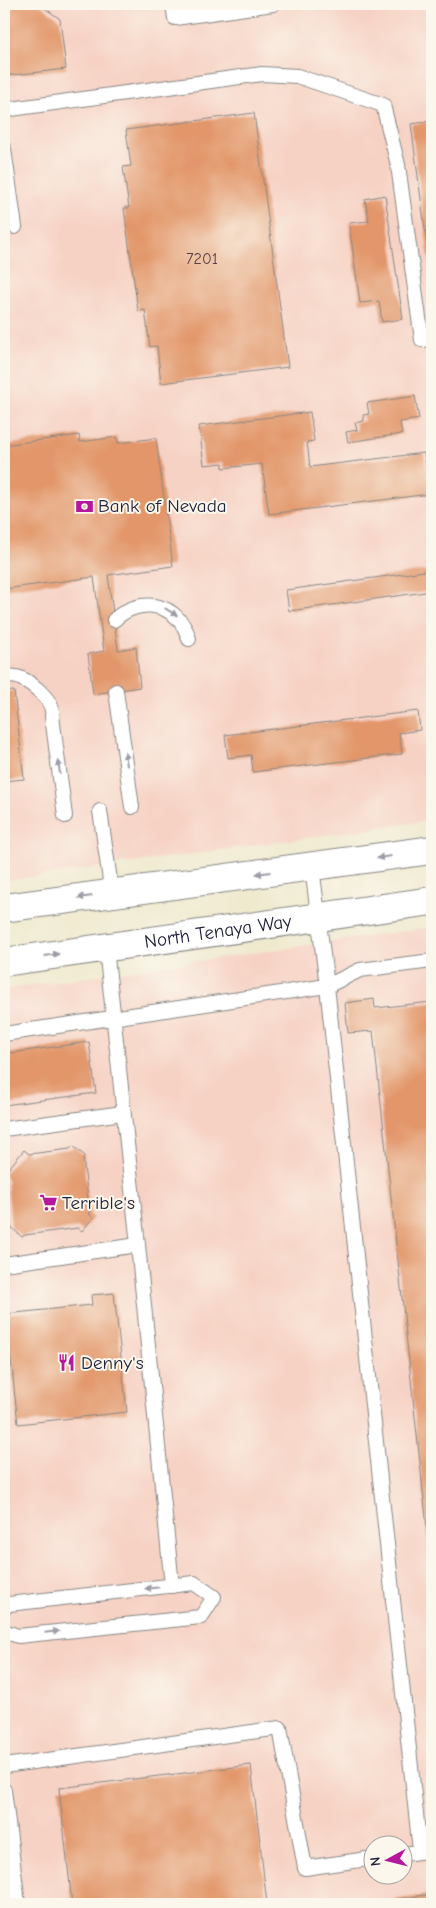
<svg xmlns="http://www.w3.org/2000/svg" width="436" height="1908" font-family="'Comic Neue',sans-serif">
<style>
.built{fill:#f6d2c4;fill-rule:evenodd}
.building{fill:#e29669}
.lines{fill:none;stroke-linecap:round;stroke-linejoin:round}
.service-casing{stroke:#888684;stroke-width:16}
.secondary-casing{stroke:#888684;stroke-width:30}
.service{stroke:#fff;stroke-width:14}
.secondary{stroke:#fff;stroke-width:28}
.oneway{fill:#9c9ca7}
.labels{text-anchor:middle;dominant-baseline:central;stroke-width:4;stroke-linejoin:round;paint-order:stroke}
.number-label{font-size:16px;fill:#523f46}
.poi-label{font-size:19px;fill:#22223b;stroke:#fbf7ec;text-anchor:start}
.street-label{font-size:19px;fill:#22223b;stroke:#fbf7ec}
</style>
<rect width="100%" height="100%" fill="#fbf7ec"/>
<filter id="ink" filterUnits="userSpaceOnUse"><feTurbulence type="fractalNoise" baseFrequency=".02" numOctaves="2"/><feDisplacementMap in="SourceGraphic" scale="10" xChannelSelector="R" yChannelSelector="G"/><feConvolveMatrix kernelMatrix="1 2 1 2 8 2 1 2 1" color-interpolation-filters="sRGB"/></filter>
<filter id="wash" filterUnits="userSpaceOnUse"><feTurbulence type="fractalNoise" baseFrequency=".0096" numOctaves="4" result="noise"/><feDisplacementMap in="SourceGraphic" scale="20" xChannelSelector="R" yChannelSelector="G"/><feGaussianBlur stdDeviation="1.12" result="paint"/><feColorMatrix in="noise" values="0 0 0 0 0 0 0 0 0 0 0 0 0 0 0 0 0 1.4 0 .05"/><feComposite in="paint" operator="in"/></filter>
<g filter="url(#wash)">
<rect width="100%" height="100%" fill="#efe9ce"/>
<g class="built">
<path d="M 4,4 L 432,4 L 432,820 L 4,881 Z"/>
<path d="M 432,927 L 432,1904 L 4,1904 L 4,989 ZM 374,1846 L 404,1846 L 404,1876 L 374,1876 Z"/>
</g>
<g id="blocks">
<g class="building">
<path d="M 4,4 L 39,4 L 60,19 L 66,69 L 4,76 Z"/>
<path d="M 254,113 L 288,367 L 161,383 L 157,346 L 150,347 L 145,310 L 138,311 L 124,208 L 129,208 L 123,167 L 131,166 L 126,130 Z"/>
<path d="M 431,121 L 432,274 L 431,274 L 411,124 Z"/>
<path d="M 385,195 L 403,319 L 382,322 L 379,301 L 360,303 L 349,223 L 369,221 L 365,199 Z"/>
<path d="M 415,396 L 419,419 L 400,422 L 402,434 L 348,442 L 346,432 L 357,430 L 355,423 L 364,421 L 363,415 L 369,414 L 367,403 Z"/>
<path d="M 310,412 L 314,441 L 307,442 L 310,467 L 424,453 L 430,494 L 269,514 L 262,464 L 223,468 L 223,463 L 204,465 L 199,426 Z"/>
<path d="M 79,435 L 80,442 L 117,437 L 118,443 L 156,438 L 173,566 L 108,575 L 118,650 L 136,647 L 140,687 L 93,694 L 88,654 L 104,651 L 94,577 L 4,589 L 4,445 Z"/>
<path d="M 432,570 L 432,591 L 289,611 L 286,590 Z"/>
<path d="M 14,691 L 24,779 L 4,781 L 4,692 Z"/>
<path d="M 418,711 L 420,730 L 399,733 L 402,754 L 253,772 L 251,755 L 228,758 L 225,735 Z"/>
<path d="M 374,999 L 375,1008 L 432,1002 L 432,1573 L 373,1031 L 348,1033 L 345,1003 Z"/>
<path d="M 89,1042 L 96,1093 L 4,1105 L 4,1054 Z"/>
<path d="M 73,1146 L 85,1156 L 83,1158 L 90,1215 L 93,1218 L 82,1231 L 78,1228 L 25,1235 L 22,1237 L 11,1227 L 7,1180 L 4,1174 L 24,1150 L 29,1154 L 70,1149 Z"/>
<path d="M 114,1293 L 127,1412 L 18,1424 L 6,1314 L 92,1305 L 91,1295 Z"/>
<path d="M 251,1765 L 267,1904 L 72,1904 L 59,1788 Z"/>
<path d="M 432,1894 L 432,1904 L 370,1904 L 370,1903 Z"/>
</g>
</g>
</g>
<g filter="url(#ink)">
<use href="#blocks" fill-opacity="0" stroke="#888684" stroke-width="1"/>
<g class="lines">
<defs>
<g id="service">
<path d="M 173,4 L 175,18 L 273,4"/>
<path d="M 4,110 L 262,74 L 297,76 L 383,105 L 398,165 L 422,340 L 432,339"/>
<path d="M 4,149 L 15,227"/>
<path d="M 114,620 C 140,595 179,603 189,639"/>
<path d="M 4,676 C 9,676 15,676 20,678 C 32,683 55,701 52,716 L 65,816"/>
<path d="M 116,691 L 132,807"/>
<path d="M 100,811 L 112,894"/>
<path d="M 312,867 L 327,986 L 420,1851"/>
<path d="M 4,1034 L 327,986 L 360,970 L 432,961"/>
<path d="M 4,1129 L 123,1113"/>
<path d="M 138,1245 L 172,1586"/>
<path d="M 4,1264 L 138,1245 L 106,948"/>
<path d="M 4,1608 L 9,1604 L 194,1583 L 214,1597 L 201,1617 L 18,1636 L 4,1631"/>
<path d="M 4,1766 L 280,1728 L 305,1868 L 374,1858"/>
<path d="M 4,1790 L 18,1904"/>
<path d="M 404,1854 L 432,1850"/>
</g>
<g id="secondary">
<path d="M 4,908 L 432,850"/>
<path id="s1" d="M 4,962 L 432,901"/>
</g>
</defs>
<use href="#service" class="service-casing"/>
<use href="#secondary" class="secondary-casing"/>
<use href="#service" class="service"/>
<use href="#secondary" class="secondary"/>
</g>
<defs><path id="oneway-solid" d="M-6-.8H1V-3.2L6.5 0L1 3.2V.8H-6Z" transform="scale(1.25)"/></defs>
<g class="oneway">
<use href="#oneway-solid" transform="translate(171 612) rotate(32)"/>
<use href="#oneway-solid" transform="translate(126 759) rotate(-98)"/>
<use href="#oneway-solid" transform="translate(59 767) rotate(-98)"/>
<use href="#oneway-solid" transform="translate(384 857) rotate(172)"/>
<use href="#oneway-solid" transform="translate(263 873) rotate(172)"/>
<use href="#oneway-solid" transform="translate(85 897) rotate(172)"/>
<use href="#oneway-solid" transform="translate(52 955) rotate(-8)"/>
<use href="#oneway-solid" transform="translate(152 1588) rotate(174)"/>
<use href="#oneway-solid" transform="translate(52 1632) rotate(-6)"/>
</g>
</g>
<defs>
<symbol id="bank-bare" viewBox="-9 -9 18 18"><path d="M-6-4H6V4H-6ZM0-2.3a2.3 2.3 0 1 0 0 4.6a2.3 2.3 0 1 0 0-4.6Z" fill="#b5179e" stroke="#fbf7ec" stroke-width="2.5" paint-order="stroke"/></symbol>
<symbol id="supermarket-bare" viewBox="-9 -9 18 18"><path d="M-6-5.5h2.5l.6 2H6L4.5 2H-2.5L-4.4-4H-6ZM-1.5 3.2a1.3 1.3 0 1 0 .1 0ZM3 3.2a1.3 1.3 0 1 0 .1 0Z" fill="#b5179e" stroke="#fbf7ec" stroke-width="2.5" paint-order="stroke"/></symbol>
<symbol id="restaurant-bare" viewBox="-9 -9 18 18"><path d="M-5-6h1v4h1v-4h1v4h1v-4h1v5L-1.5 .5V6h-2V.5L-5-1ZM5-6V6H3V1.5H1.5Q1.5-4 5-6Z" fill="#b5179e" stroke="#fbf7ec" stroke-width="2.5" paint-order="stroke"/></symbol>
</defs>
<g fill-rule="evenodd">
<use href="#bank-bare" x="72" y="494" width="25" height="25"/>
<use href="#supermarket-bare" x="36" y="1190" width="25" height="25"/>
<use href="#restaurant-bare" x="54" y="1350" width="25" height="25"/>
</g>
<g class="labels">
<g class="number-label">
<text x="202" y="259">7201</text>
</g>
<g class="poi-label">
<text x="98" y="506">Bank of Nevada</text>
<text x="62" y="1203">Terrible's</text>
<text x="81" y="1363">Denny's</text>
</g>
<g class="street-label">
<text stroke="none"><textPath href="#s1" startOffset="216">North Tenaya Way</textPath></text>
</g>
</g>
<rect width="436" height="1908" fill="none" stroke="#fbf7ec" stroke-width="20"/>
<g transform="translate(388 1860) rotate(263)"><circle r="24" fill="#fbf7ec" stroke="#a4a2a5"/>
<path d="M0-4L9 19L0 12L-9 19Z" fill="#b5179e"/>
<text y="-8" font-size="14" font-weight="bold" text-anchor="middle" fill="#22223b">N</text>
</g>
</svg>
